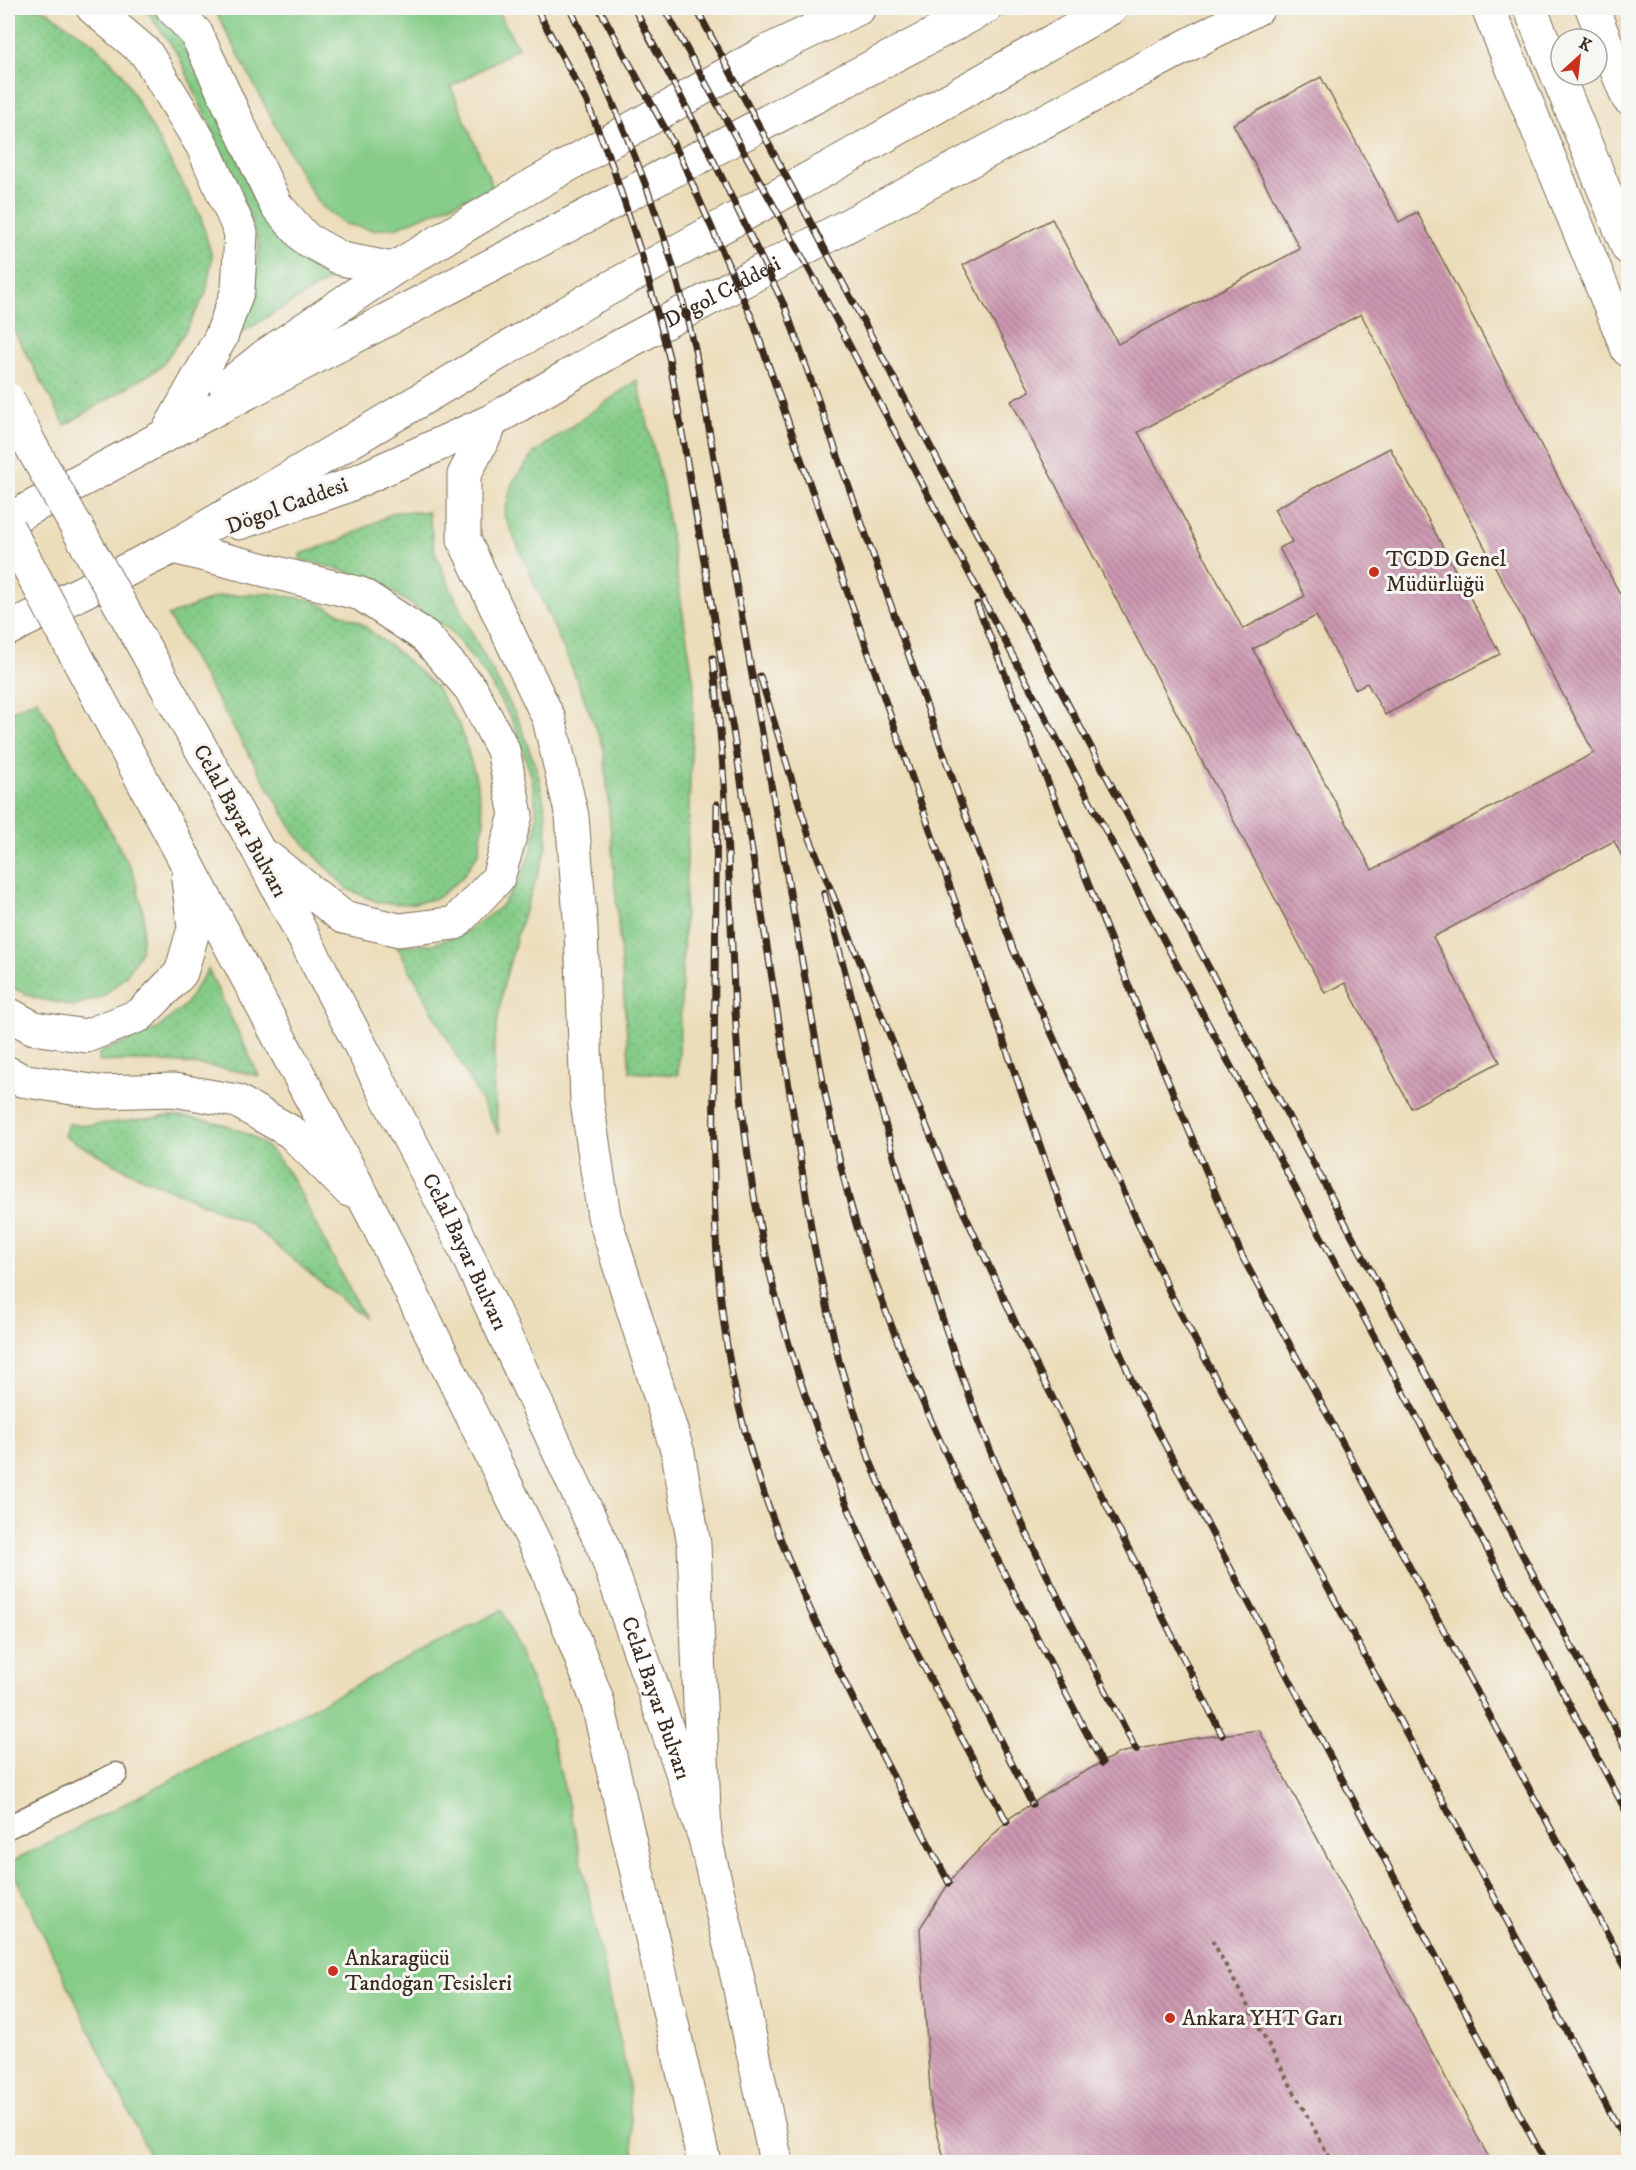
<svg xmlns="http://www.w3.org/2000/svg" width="1636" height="2170" font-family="'IM FELL DW Pica',serif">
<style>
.grass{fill:url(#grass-dots);stroke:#607b52;stroke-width:1.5}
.park{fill:#85cc87;stroke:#607b52;stroke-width:1.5}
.building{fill:url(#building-back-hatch);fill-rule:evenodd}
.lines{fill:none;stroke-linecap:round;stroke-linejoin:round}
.lane-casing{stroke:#796955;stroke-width:25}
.primary-casing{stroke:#796955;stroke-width:35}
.path{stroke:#796955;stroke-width:4;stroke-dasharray:4.5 4.5;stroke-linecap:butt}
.lane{stroke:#fff;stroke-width:22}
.primary{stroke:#fff;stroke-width:33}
.rail-casing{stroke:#3b2a1e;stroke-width:7}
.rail{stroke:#f6f6f2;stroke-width:4.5;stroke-dasharray:14;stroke-linecap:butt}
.primary-bridge-casing{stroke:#796955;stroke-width:35;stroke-linecap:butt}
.primary-bridge{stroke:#fff;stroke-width:33}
.poi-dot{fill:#c8321e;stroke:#f6f6f2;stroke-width:2}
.labels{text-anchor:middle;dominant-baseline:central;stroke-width:6;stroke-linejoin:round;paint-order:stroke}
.street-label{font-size:22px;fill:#3b2a1e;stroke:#f6f6f2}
.poi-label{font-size:22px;fill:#3b2a1e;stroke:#f6f6f2;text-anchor:start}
</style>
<defs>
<pattern id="grass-dots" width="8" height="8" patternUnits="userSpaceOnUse" patternTransform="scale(1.5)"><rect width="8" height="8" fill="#85cc87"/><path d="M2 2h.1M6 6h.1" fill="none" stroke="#74af74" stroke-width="1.8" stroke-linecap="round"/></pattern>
<pattern id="building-back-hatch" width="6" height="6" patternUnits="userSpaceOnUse" patternTransform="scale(1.5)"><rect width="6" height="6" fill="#cc98b1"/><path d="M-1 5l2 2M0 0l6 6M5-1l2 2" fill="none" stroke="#a77c8f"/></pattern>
</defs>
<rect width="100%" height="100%" fill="#f6f6f2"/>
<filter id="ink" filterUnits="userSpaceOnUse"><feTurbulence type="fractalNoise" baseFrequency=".0167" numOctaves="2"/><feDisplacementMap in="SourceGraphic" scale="12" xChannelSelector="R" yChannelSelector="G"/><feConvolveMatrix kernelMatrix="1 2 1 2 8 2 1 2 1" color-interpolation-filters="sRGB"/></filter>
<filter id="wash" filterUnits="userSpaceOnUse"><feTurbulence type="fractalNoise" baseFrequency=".008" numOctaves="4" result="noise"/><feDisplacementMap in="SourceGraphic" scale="24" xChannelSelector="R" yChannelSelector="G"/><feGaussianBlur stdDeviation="1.35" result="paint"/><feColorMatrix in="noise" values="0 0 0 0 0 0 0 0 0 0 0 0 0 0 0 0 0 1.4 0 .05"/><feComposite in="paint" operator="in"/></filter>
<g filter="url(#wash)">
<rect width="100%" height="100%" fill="#ecddba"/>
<g class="grass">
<path d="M 8,8 L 38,8 L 45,10 L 92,42 L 121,72 L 200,215 L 212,257 L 206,293 L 186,330 L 161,367 L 65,425 L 8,320 Z"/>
<path d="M 143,8 L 153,8 L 177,33 L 202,71 L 261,214 L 278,239 L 303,262 L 329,280 L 234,337 L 254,295 L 259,245 L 251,221 L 179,56 L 150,15 Z"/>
<path d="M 637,380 L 663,487 L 694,684 L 678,1075 L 630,1072 L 604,748 L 569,661 L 504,515 L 512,483 L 534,453 Z"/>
<path d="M 395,512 L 428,512 L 435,553 L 464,618 L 518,719 L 538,773 L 546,813 L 547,848 L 520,925 L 503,987 L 494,1046 L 494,1093 L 499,1134 L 397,946 L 434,944 L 466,932 L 500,907 L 518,883 L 533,847 L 537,816 L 532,778 L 513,722 L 485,674 L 450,630 L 385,587 L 345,571 L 300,559 L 300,554 L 339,541 Z"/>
<path d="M 267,593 L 311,600 L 359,622 L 402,656 L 435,686 L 460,726 L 475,775 L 484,820 L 479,852 L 461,879 L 437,898 L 410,904 L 380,903 L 347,889 L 297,836 L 168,616 L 219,596 Z"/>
<path d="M 37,699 L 134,874 L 144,916 L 141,951 L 126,975 L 104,996 L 73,1006 L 36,998 L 8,986 L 8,713 Z"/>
<path d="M 208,969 L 259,1076 C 206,1063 154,1059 99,1062 L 99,1053 L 157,1029 L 185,1005 Z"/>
<path d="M 170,1116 C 200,1118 228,1122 254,1138 C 288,1158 304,1202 321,1235 C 336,1263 350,1290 364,1318 L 250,1224 L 132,1173 L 64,1136 L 68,1124 L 90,1125 Z"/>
</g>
<g class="park">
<path d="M 214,8 L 496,8 L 518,48 L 451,87 L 493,187 L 398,227 L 373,230 L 345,224 L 320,205 L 303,178 Z"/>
<path d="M 502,1610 L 546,1717 L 574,1826 L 628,2079 L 634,2162 L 153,2162 L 9,1863 Z"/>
</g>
<g id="blocks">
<g class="building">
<path d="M 1321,77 L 1399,222 L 1417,212 L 1628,609 L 1628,868 L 1614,841 L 1433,937 L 1500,1062 L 1411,1108 L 1345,983 L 1325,993 L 1011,401 L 1030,391 L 963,265 L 1052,219 L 1118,344 L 1300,249 L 1233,124 ZM 1361,314 L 1594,753 L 1372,870 L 1253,649 L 1316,616 L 1355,689 L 1367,683 L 1385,715 L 1500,654 L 1390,448 L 1274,509 L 1292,542 L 1279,548 L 1305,596 L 1243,629 L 1138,432 Z"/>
<path d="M 1259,1730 L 1491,2162 L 945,2162 L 931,2108 L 920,1928 L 949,1883 L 958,1871 L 1011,1817 L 1062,1784 L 1119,1753 L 1190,1739 Z"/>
</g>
</g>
</g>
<g filter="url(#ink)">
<use href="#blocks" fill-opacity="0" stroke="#796955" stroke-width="1.5"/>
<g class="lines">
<defs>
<path id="lane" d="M 8,1827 L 116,1774"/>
<g id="primary">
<path d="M 93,8 L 146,53 L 203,147 L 241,233 L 238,290 L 221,337 L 166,435"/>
<path d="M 172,8 L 196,33 L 276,205 L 306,239 L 342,259 L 393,269"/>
<path d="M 1488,8 L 1628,350"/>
<path d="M 1530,8 L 1628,248"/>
<path d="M 1592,8 L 1628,98"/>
<path d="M 226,387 L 265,356 L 393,269 L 528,188 L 764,53 L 859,8"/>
<path d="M 493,420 L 464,475 L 464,540 L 549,719 L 572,816 L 581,930 L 587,1102 L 604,1216 L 678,1453 L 694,1544 L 705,1838"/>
<path d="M 8,520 L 166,435 L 985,8"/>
<path id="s1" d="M 239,523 L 342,488 L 493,420 L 622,345 L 1258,8"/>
<path d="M 173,547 L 361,594 L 425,636 L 471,689 L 503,750 L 516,815 L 498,878 L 455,923 L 399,930 L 343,917 L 267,857"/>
<path d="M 8,629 L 173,547 L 590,299 L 830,167 L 1111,8"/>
<path id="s2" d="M 258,850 L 447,1211 L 605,1551 L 705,1838 L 738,1980 L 776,2162"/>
<path d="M 184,858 L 373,1215 L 546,1566 L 597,1700 L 704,2162"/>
<path d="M 8,1014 L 34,1028 L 86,1036 L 140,1015 L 181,973 L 194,928 L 188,880"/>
<path d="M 8,1073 L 21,1080 L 98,1092 L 174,1090 L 237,1101 L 291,1132 L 349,1190"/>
</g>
</defs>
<use href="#lane" class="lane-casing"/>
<use href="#primary" class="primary-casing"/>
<path class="path" d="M 1212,1940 L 1332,2162"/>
<use href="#lane" class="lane"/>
<use href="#primary" class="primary"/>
<defs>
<g id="rail">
<path d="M 536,8 L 586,100 L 612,165 L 641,253 L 669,357 L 733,730 L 814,1246 L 839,1361 L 869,1458 L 915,1570 L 1032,1804"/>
<path d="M 570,8 C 606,86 641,164 667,247 C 678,280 686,315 695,349 L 825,1093 C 835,1143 846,1194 862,1243 C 921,1425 1015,1593 1102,1763"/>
<path d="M 599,8 L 680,156 L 753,321 L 1075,1246 L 1135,1388 L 1545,2162"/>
<path d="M 634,8 L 707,147 L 785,307 L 1013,949 L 1171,1295 L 1628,2146"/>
<path d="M 664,8 L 821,291 L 953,543 L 1628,1815"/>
<path d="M 696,8 L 1628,1752"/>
<path d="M 977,604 L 1148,1034 L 1243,1258 L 1628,1972"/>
<path d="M 713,658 C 721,730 726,804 729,877 C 734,986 736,1094 755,1201 C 778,1334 824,1461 882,1583 C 920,1664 965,1743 1007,1822"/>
<path d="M 760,676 L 809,836 L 946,1174 L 1021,1335 L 1222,1735"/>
<path d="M 717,804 C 716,891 715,977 714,1064 C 713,1166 712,1268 731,1369 C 765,1553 864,1718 949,1883"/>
<path d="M 824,893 C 870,1063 910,1236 971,1401 C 1015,1522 1078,1635 1136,1750"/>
</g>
</defs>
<use href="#rail" class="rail-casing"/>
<use href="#rail" class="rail"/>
<defs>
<g id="primary-bridge">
<path d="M 8,400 L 30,444 L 258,850"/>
<path d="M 8,528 L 184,858"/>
</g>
</defs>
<use href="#primary-bridge" class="primary-bridge-casing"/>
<use href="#primary-bridge" class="primary-bridge"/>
</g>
</g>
<g class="poi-dot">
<circle cx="1374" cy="572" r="6"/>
<circle cx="333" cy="1971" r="6"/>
<circle cx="1170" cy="2018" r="6"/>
</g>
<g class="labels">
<g class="street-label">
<text stroke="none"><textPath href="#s1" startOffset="537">Dögol Caddesi</textPath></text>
<text transform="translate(287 506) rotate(-20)">Dögol Caddesi</text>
<text transform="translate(240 821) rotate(61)">Celal Bayar Bulvarı</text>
<text stroke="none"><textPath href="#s2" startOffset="452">Celal Bayar Bulvarı</textPath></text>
<text stroke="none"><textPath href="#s2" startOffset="938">Celal Bayar Bulvarı</textPath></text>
</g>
<g class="poi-label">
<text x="1386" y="559">TCDD Genel<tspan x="1386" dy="25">Müdürlüğü</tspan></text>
<text x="345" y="1958">Ankaragücü<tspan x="345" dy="25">Tandoğan Tesisleri</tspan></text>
<text x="1182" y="2018">Ankara YHT Garı</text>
</g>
</g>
<rect width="1636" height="2170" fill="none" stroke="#f6f6f2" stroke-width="30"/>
<g transform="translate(1579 57) rotate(27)"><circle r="28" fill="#f6f6f2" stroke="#aba49d" stroke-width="1.5"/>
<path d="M0-4.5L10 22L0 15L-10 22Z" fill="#c8321e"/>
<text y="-9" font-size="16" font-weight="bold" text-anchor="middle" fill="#3b2a1e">K</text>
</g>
</svg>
